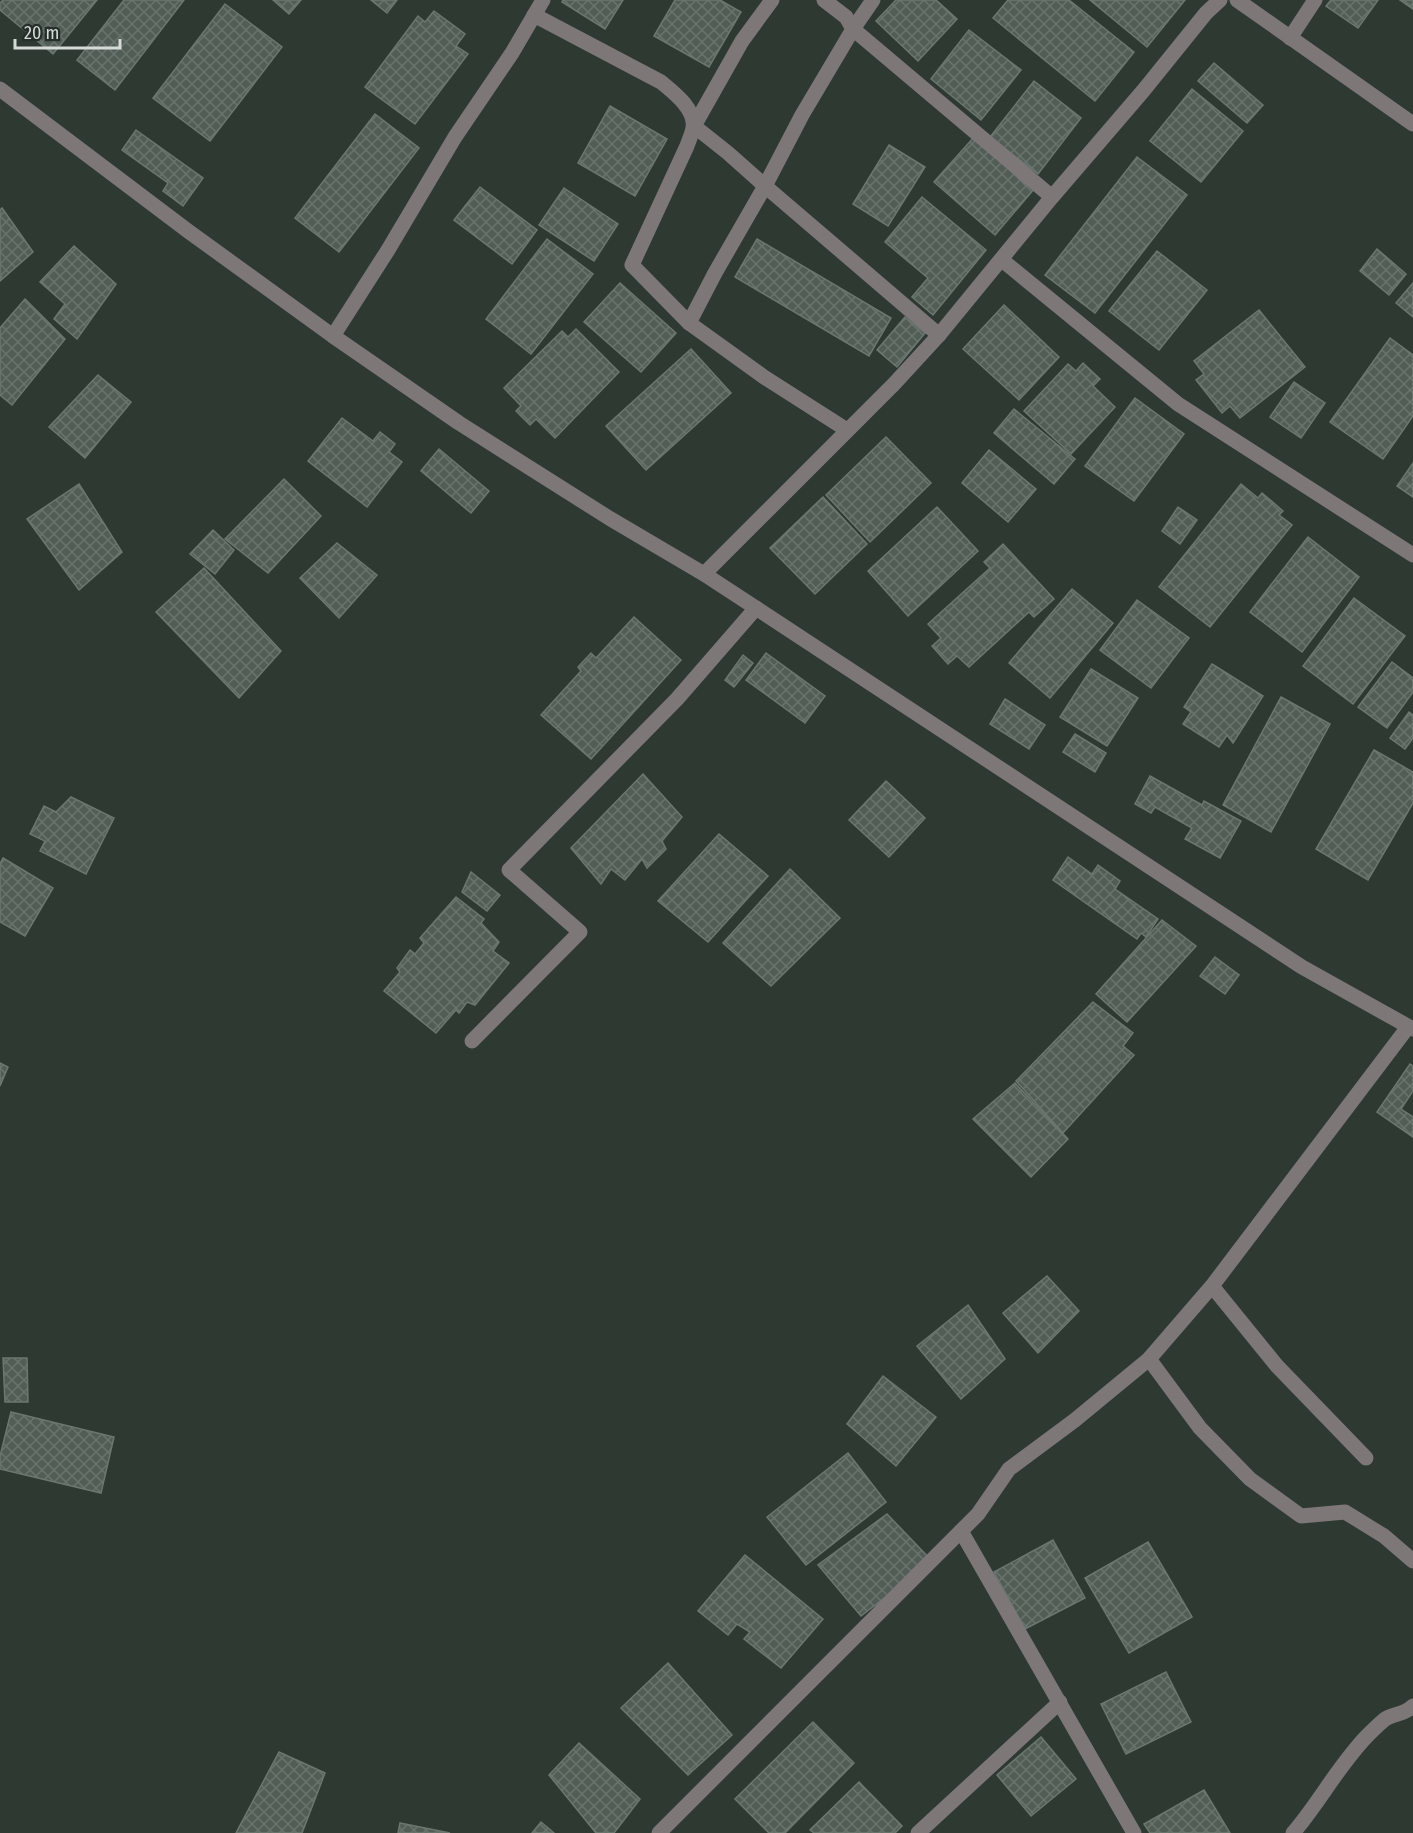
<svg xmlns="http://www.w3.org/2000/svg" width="1413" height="1833" font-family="'Fira Sans Condensed',sans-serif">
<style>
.building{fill:url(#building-cross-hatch);stroke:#6b786f;stroke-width:1.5}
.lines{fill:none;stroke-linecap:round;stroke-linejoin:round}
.minor{stroke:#7e7778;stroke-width:15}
</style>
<defs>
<pattern id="building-cross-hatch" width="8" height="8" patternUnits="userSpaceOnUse" patternTransform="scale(1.5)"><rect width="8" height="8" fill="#515d55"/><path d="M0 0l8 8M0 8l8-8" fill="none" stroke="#69746d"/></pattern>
</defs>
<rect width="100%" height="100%" fill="#2d3931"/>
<g class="building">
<path d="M 3,0 L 97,0 L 53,54 L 0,10 L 0,3 Z"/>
<path d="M 124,0 L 184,0 L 115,90 L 77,60 Z"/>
<path d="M 273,0 L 301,0 L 289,14 Z"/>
<path d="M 371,0 L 397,0 L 387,13 Z"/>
<path d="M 563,0 L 623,0 L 605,29 L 562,2 Z"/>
<path d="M 675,0 L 720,0 L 741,12 L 709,67 L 654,36 Z"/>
<path d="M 896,0 L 936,0 L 957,19 L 918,61 L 876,21 Z"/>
<path d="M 1008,0 L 1069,0 L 1134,52 L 1095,101 L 993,18 Z"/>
<path d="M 1090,0 L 1185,0 L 1147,47 Z"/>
<path d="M 1331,0 L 1378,0 L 1358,28 L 1326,6 Z"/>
<path d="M 1400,0 L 1413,0 L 1413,9 Z"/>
<path d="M 225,4 L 282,47 L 210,141 L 153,98 Z"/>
<path d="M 434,11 L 465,34 L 456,46 L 468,54 L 415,124 L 365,87 L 418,16 L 425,22 Z"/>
<path d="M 969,30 L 1021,70 L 981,120 L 931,79 Z"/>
<path d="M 1214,63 L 1263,105 L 1247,123 L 1198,81 Z"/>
<path d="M 1034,81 L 1081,118 L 1038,174 L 990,137 Z"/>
<path d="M 1192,89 L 1243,131 L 1201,182 L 1150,141 Z"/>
<path d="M 610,106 L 667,139 L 635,196 L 578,163 Z"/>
<path d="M 375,114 L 419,148 L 339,252 L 295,218 Z"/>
<path d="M 136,130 L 203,178 L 183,206 L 163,191 L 168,183 L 122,150 Z"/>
<path d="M 974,137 L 1034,189 L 995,235 L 934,182 Z"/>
<path d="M 889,145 L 925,167 L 888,226 L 853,204 Z"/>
<path d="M 1137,157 L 1187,195 L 1095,313 L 1045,275 Z"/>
<path d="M 480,187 L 537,230 L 512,264 L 454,220 Z"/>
<path d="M 564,188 L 618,224 L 594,261 L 539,225 Z"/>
<path d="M 922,197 L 986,250 L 933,315 L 912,297 L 928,278 L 885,242 Z"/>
<path d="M 2,208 L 33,252 L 0,281 L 0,210 Z"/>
<path d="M 547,239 L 593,274 L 531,354 L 486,319 Z"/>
<path d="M 757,239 L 891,318 L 869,356 L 735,277 Z"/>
<path d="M 74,246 L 116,284 L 77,339 L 54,319 L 65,304 L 40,282 Z"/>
<path d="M 1377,249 L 1406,274 L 1389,295 L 1360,271 Z"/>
<path d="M 1157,251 L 1207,290 L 1159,350 L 1109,311 Z"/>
<path d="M 620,283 L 676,333 L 641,372 L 584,322 Z"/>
<path d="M 1413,283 L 1413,317 L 1396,303 Z"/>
<path d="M 25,299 L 65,339 L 12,405 L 0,395 L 0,328 Z"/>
<path d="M 1004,305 L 1059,357 L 1019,400 L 963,349 Z"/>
<path d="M 1259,310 L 1305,367 L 1240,418 L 1230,406 L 1222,413 L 1196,380 L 1204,374 L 1194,361 Z"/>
<path d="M 905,317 L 925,333 L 897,367 L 877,350 Z"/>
<path d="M 576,329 L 619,372 L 555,438 L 536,419 L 530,425 L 516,411 L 521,406 L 504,388 L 562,331 L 568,337 Z"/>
<path d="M 1390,338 L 1413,355 L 1413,416 L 1383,459 L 1330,422 Z"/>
<path d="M 691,349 L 731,393 L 646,470 L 606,426 Z"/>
<path d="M 1083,363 L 1100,379 L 1093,386 L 1115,407 L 1071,454 L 1024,411 L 1068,364 L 1076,371 Z"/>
<path d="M 98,375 L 131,402 L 85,458 L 49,427 Z"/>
<path d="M 1294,382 L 1325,403 L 1301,438 L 1270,417 Z"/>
<path d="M 1135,398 L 1184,434 L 1134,501 L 1085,466 Z"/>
<path d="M 1014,409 L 1075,459 L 1054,484 L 994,433 Z"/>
<path d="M 342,418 L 373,441 L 380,432 L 395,444 L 389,452 L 402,462 L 367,507 L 308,461 Z"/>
<path d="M 886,437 L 931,483 L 870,542 L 826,495 Z"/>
<path d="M 439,449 L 489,491 L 471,513 L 421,471 Z"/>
<path d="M 989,450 L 1036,489 L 1008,522 L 962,483 Z"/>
<path d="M 1413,463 L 1413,497 L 1397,486 Z"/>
<path d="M 284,479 L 321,516 L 268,573 L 225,539 Z"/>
<path d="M 79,484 L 122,552 L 79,590 L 27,519 Z"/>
<path d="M 1241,484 L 1258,498 L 1262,493 L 1283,511 L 1279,515 L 1292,525 L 1210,627 L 1159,587 Z"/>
<path d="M 823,497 L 867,544 L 815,594 L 770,548 Z"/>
<path d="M 937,507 L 978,551 L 908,616 L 868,571 Z"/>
<path d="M 1178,507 L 1197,520 L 1180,544 L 1162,531 Z"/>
<path d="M 213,530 L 234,550 L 215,574 L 190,554 Z"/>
<path d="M 1308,537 L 1359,577 L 1302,652 L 1250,612 Z"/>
<path d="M 337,543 L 377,575 L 339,618 L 300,578 Z"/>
<path d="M 1003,544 L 1054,599 L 1034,617 L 1029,612 L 969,667 L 957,656 L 948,664 L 932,646 L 941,638 L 928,624 L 990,568 L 984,562 Z"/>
<path d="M 204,568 L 281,651 L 239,698 L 156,612 Z"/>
<path d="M 1072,589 L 1113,623 L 1050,698 L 1009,663 Z"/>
<path d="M 1354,598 L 1405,636 L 1353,704 L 1303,666 Z"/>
<path d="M 1137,600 L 1189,638 L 1151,688 L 1100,650 Z"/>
<path d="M 634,617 L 681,660 L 591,759 L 541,715 L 581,671 L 578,667 L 591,653 L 596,658 Z"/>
<path d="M 766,653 L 825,696 L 805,723 L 746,680 Z"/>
<path d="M 743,655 L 753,663 L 734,687 L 725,680 Z"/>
<path d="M 1392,662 L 1413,678 L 1413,692 L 1387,728 L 1358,707 Z"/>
<path d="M 1212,664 L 1263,696 L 1233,743 L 1227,735 L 1219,747 L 1183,724 L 1191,712 L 1184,707 Z"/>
<path d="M 1091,669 L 1138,698 L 1107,746 L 1060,717 Z"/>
<path d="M 1281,697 L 1330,724 L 1271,832 L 1223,805 Z"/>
<path d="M 1005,699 L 1045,725 L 1029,749 L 990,724 Z"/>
<path d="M 1409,712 L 1413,715 L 1413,738 L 1405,749 L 1390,738 Z"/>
<path d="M 1075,734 L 1106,753 L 1095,772 L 1063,752 Z"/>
<path d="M 1374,750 L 1413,772 L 1413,803 L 1368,880 L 1316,849 Z"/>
<path d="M 643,774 L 682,817 L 662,841 L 666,849 L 647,868 L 642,859 L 625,880 L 611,869 L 601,884 L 571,848 Z"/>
<path d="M 1150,776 L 1202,805 L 1204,801 L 1241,821 L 1220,858 L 1185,839 L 1192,828 L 1155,807 L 1151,813 L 1135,804 Z"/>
<path d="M 886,781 L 925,818 L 889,857 L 849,820 Z"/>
<path d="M 71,797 L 114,818 L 86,874 L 40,851 L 45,841 L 30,834 L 44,806 L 56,812 Z"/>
<path d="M 719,834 L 768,876 L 708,942 L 658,901 Z"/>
<path d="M 1068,857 L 1092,874 L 1098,865 L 1120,881 L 1115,889 L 1158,919 L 1146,937 L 1141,933 L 1137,939 L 1053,880 Z"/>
<path d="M 3,858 L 53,888 L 25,936 L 0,922 L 0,864 Z"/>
<path d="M 790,869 L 840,918 L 771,986 L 723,943 Z"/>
<path d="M 471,872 L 500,895 L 487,911 L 462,892 Z"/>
<path d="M 456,897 L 484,919 L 481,923 L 499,942 L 493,951 L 509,963 L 475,1005 L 467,1002 L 459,1013 L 456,1010 L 436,1033 L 384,991 L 400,972 L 397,968 L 410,950 L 415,954 L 424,943 L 420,938 Z"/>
<path d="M 1162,920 L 1196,946 L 1127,1022 L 1096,994 Z"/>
<path d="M 1215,957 L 1239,975 L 1225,994 L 1200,976 Z"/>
<path d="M 1093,1002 L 1133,1033 L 1123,1046 L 1134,1055 L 1063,1133 L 1016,1081 Z"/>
<path d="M 0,1063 L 8,1067 L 0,1086 Z"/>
<path d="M 1410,1064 L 1413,1066 L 1413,1091 L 1401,1109 L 1413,1117 L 1413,1137 L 1377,1112 Z"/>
<path d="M 1015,1083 L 1068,1139 L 1031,1177 L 973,1119 Z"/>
<path d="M 1047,1276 L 1079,1311 L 1038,1353 L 1003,1313 Z"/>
<path d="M 968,1305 L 1005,1359 L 961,1399 L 917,1346 Z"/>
<path d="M 3,1358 L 27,1358 L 28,1402 L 5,1402 Z"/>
<path d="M 883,1376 L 936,1417 L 896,1466 L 847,1424 Z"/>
<path d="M 11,1412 L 114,1437 L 101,1493 L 0,1469 L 0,1456 Z"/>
<path d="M 848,1453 L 886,1502 L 806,1565 L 767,1517 Z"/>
<path d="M 887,1514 L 932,1561 L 861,1616 L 818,1565 Z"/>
<path d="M 1053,1540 L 1085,1598 L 1025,1629 L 994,1572 Z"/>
<path d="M 1148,1542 L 1192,1617 L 1129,1653 L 1085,1578 Z"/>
<path d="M 745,1555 L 823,1619 L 781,1668 L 744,1639 L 750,1632 L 737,1624 L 728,1635 L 698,1611 Z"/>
<path d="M 668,1663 L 732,1735 L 688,1775 L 621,1708 Z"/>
<path d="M 1166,1672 L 1191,1722 L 1126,1754 L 1101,1704 Z"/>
<path d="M 813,1722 L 854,1763 L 785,1833 L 769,1833 L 735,1799 Z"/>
<path d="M 1041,1737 L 1076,1779 L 1031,1816 L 997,1775 Z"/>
<path d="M 579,1743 L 640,1799 L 614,1833 L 596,1833 L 549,1775 Z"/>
<path d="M 279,1752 L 325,1773 L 302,1833 L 236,1833 Z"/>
<path d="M 859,1782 L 902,1826 L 895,1833 L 814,1833 L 810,1830 Z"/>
<path d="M 1204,1790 L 1230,1833 L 1150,1833 L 1144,1824 Z"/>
<path d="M 541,1822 L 554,1833 L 532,1833 Z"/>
<path d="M 400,1823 L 450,1833 L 398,1833 Z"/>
</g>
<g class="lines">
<g class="minor">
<path d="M 772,0 L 742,41 L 694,126 L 728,153 L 765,186 L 939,335"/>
<path d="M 824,0 L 846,17 L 853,29 L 1052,197"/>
<path d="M 1237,0 L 1413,124"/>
<path d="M 534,15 L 661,82 C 673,92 696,109 693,128 C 692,134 689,140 687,146 L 632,265 L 689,323 L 764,377 L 847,430"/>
<path d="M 1290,38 L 1315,0"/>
<path d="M 0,89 L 188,231 L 333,336 L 459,423 L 609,518 L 704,574 L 756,608 L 1302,967 L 1413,1029"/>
<path d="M 1002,260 L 1178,404 L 1413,555"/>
<path d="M 689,323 L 715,273 L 765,186 L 802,115 L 853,29 L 873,0"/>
<path d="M 333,336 L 388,250 L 455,137 L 512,53 L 543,0"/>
<path d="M 704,574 L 894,384 L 939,335 L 1052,197 L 1143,91 L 1206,13 L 1220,0"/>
<path d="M 472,1041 L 580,932 L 509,870 L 677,699 L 756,608"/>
<path d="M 1212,1286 L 1277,1366 L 1366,1458"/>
<path d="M 1149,1359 L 1200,1428 L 1250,1479 L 1301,1516 L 1345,1512 L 1384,1536 L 1413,1561"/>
<path d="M 961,1531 L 1134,1833"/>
<path d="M 659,1833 L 978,1514 L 1009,1469 L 1075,1420 L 1149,1359 L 1212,1286 L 1408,1027"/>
<path d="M 918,1833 L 1060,1702"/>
<path d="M 1293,1833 C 1319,1803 1338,1766 1367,1736 C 1372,1731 1378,1725 1384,1720 C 1393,1713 1402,1716 1413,1706"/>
</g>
</g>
<path d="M15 39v9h105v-9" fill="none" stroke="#d5dcd7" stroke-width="3"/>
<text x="24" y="39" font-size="18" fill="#d5dcd7" stroke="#232f27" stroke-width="4.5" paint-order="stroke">20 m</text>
</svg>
